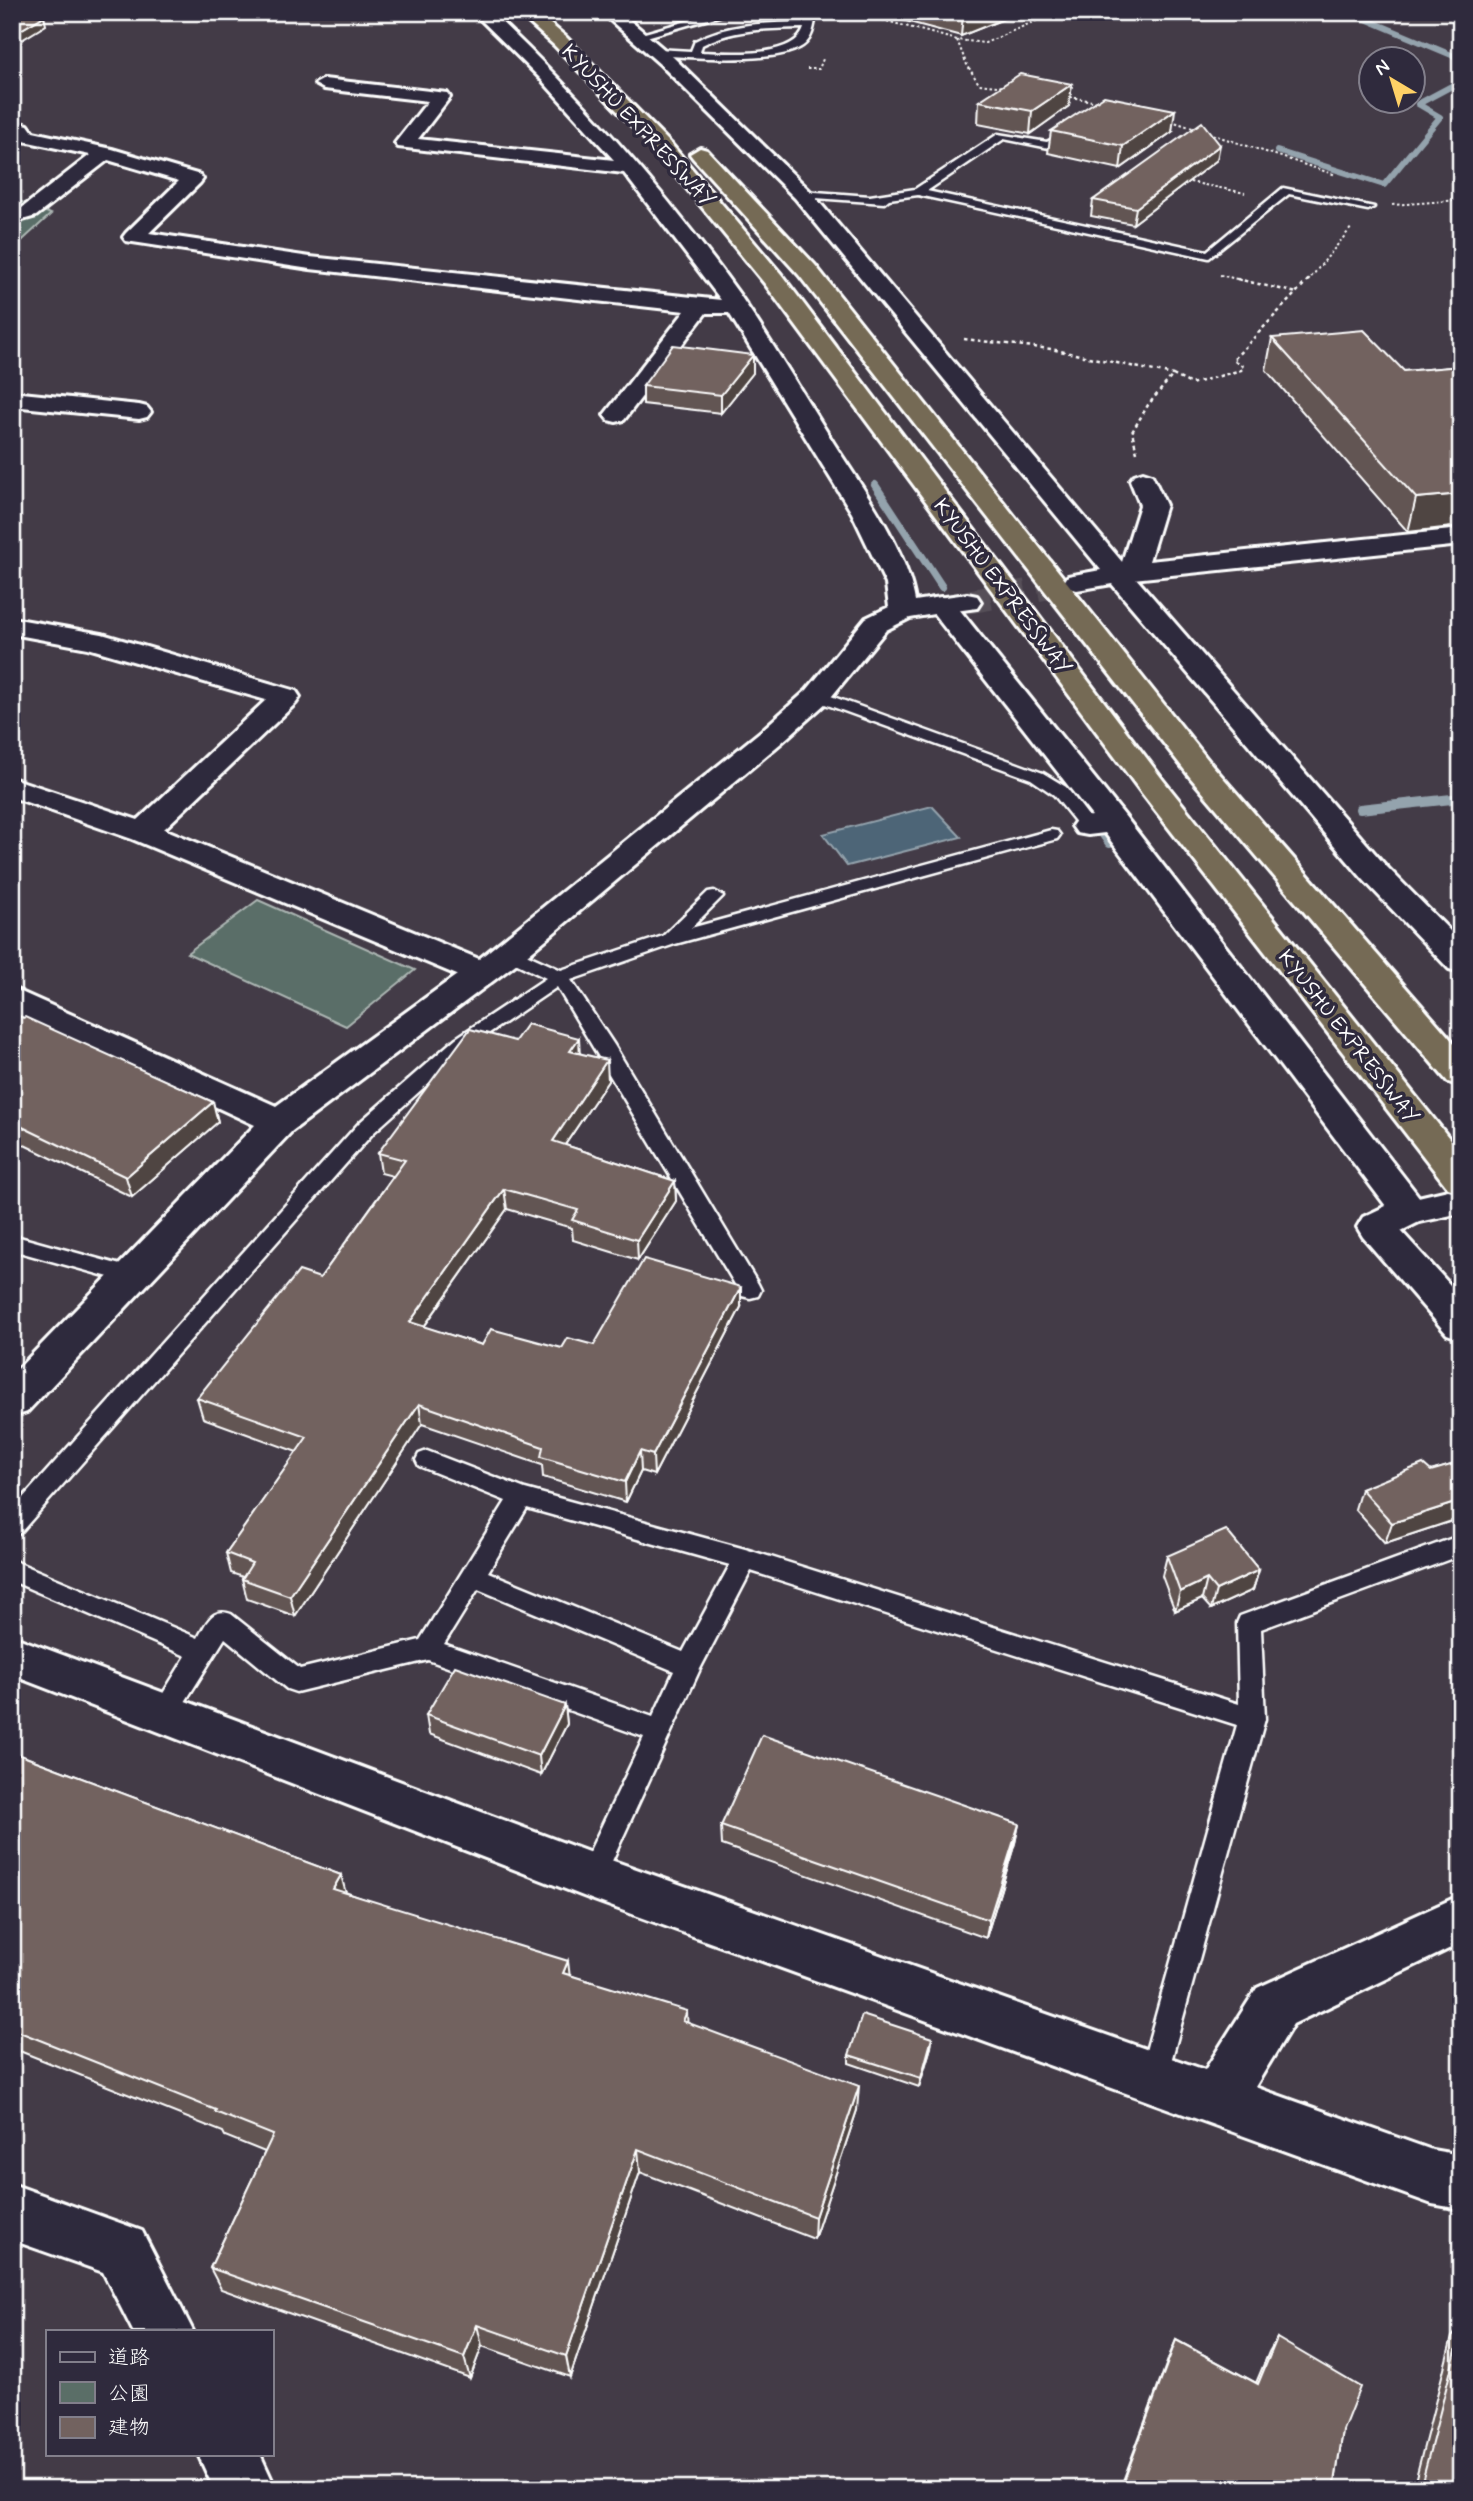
<svg xmlns="http://www.w3.org/2000/svg" width="1473" height="2501" font-family="Mynerve,'Klee One',sans-serif">
<style>
.green{fill:#5a6e67;stroke:#acb6b3;stroke-width:2}
.water{fill:#4d6577;stroke:#94a3ad;stroke-width:2}
.lines{fill:none;stroke-linecap:round;stroke-linejoin:round}
.stream-far2{stroke:#94a3ad;stroke-width:6}
.stream-far1{stroke:#94a3ad;stroke-width:8}
.stream{stroke:#94a3ad;stroke-width:10}
.tertiary-tunnel{stroke:#564f59;stroke-width:24;stroke-dasharray:24 12;stroke-linecap:butt}
.service-casing{stroke:#fff;stroke-width:5}
.minor-casing{stroke:#fff;stroke-width:6}
.tertiary-casing{stroke:#fff;stroke-width:6}
.motorway-casing{stroke:#fff;stroke-width:6}
.path-far1{stroke:#fff;stroke-width:2;stroke-dasharray:2.5 2.5;stroke-linecap:butt}
.path{stroke:#fff;stroke-width:2.5;stroke-dasharray:3.5 3.5;stroke-linecap:butt}
.service{fill:#2f2a3d;fill-rule:evenodd}
.minor{fill:#2f2a3d;fill-rule:evenodd}
.tertiary{fill:#2f2a3d;fill-rule:evenodd}
.motorway{fill:#756a55;fill-rule:evenodd}
.wall{fill:#625452;stroke:#fff;stroke-width:2}
.shaded-wall{fill:#504542;stroke:#fff;stroke-width:2}
.building{fill:#72625f;stroke:#fff;stroke-width:2}
.labels{text-anchor:middle;dominant-baseline:central;stroke-width:7;stroke-linejoin:round;paint-order:stroke}
.far-street-label{font-size:21px;fill:#fff;stroke:#2f2a3d}
</style>
<rect width="100%" height="100%" fill="#433b47"/>
<filter id="ink" filterUnits="userSpaceOnUse"><feTurbulence type="fractalNoise" baseFrequency=".0143" numOctaves="2"/><feDisplacementMap in="SourceGraphic" scale="14" xChannelSelector="R" yChannelSelector="G"/><feConvolveMatrix kernelMatrix="1 2 1 2 8 2 1 2 1" color-interpolation-filters="sRGB"/></filter>
<g filter="url(#ink)">
<g class="green">
<path d="M 12,198 L 51,214 L 12,250 Z"/>
<path d="M 258,900 L 415,970 L 346,1026 L 187,953 Z"/>
</g>
<path class="water" d="M 932,806 L 961,837 L 847,866 L 823,834 Z"/>
<g class="lines">
<g class="stream-far2">
<path d="M 1349,12 L 1461,59"/>
<path d="M 1277,151 L 1384,185 L 1440,117 L 1418,104 L 1461,81"/>
</g>
<path class="stream-far1" d="M 875,485 L 942,587"/>
<g class="stream">
<path d="M 1078,798 L 1110,843"/>
<path d="M 1360,809 L 1461,798"/>
</g>
<path class="tertiary-tunnel" d="M 967,602 L 1077,582"/>
<defs>
<g id="service">
<path d="M 718,12 L 733,12 L 636,40 L 631,37 Z"/>
<path d="M 807,12 L 817,12 C 814,22 814,35 806,43 C 784,66 688,57 656,55 L 651,52 L 656,49 L 691,51 L 695,41 C 729,23 767,23 805,22 ZM 804,28 C 795,59 727,53 700,52 L 702,45 C 734,28 769,29 804,28 Z"/>
<path d="M 1072,127 L 1077,130 L 1076,132 L 1049,148 L 1004,139 L 927,191 L 1207,251 L 1283,188 L 1374,207 L 1368,210 L 1289,194 L 1209,258 L 918,195 L 889,199 L 884,203 L 802,197 L 797,194 L 802,191 L 870,196 L 915,189 L 998,134 L 1047,142 Z"/>
<path d="M 817,691 L 1043,773 L 1066,787 L 1096,826 L 1088,831 L 1082,830 L 1054,795 L 1031,779 L 811,699 L 809,696 L 811,693 Z"/>
<path d="M 1051,830 L 1057,831 L 1060,835 L 1057,839 L 675,944 L 571,980 L 614,1045 L 758,1284 L 761,1290 L 758,1296 L 750,1298 L 742,1296 L 557,987 L 470,1046 L 373,1133 L 20,1533 L 12,1535 L 12,1510 L 359,1123 L 456,1038 L 546,978 L 503,957 L 500,953 L 503,949 L 515,949 L 561,970 L 663,936 L 708,892 L 714,891 L 723,896 L 691,928 Z"/>
<path d="M 12,1235 L 142,1271 L 145,1276 L 142,1281 L 134,1284 L 12,1250 Z"/>
<path d="M 427,1451 L 525,1489 L 745,1549 L 1239,1704 L 1237,1623 L 1240,1616 L 1461,1535 L 1461,1555 L 1261,1629 L 1265,1719 L 1167,2076 L 1163,2086 L 1153,2090 L 1143,2086 L 1139,2076 L 1237,1725 L 751,1571 L 700,1669 L 601,1885 L 591,1888 L 581,1885 L 578,1876 L 644,1737 L 428,1660 L 296,1692 L 287,1689 L 225,1638 L 173,1721 L 164,1724 L 155,1721 L 151,1713 L 186,1656 L 12,1581 L 12,1560 L 198,1638 C 206,1624 212,1607 231,1614 L 300,1669 L 420,1640 L 506,1501 L 419,1466 L 416,1460 L 419,1454 ZM 527,1508 L 730,1565 L 683,1652 L 488,1572 ZM 478,1589 L 674,1671 L 653,1717 L 444,1644 Z"/>
</g>
<g id="minor">
<path d="M 473,12 L 491,12 C 583,99 665,191 739,294 C 772,342 802,393 833,442 C 861,486 907,549 915,601 L 941,597 L 951,599 L 1124,815 L 1423,1202 L 1429,1211 L 1423,1220 L 1401,1231 L 1461,1297 L 1461,1339 L 1447,1334 L 1363,1237 L 1357,1227 L 1363,1217 L 1386,1206 L 1105,833 L 1088,835 L 1077,833 L 1072,826 L 1077,819 L 1092,816 L 934,614 L 910,618 L 886,630 L 827,702 L 781,743 L 521,960 L 292,1131 L 27,1412 L 12,1417 L 12,1375 L 255,1125 L 12,1012 L 12,988 L 276,1106 L 457,975 L 132,839 L 12,797 L 12,778 L 138,820 L 266,700 L 88,648 L 12,634 L 12,618 L 102,634 L 296,691 L 300,697 L 296,703 L 164,829 L 479,959 L 761,731 L 807,690 L 866,618 L 889,607 L 886,584 L 852,513 L 729,313 L 706,313 L 624,420 L 616,422 L 608,420 L 604,415 L 685,311 L 310,269 L 126,241 L 123,237 L 126,233 L 179,181 L 108,160 L 36,216 L 12,223 L 12,210 L 22,208 L 90,155 L 19,140 L 12,133 L 12,121 L 28,125 L 33,132 L 112,149 L 200,175 L 203,179 L 200,183 L 149,233 L 310,257 L 721,300 L 624,173 L 398,147 L 395,143 L 428,101 L 324,89 L 315,84 L 324,79 L 447,93 L 450,97 L 418,139 L 614,160 L 540,78 Z"/>
<path d="M 12,392 L 139,405 L 147,407 L 151,412 L 147,417 L 139,419 L 12,406 Z"/>
<path d="M 1143,472 L 1152,475 L 1166,505 L 1149,561 L 1461,529 L 1461,545 L 1133,579 L 1107,576 L 1103,570 L 1107,564 L 1122,562 L 1140,505 L 1130,480 L 1134,475 Z"/>
<path d="M 12,1636 L 591,1853 L 1205,2070 L 1257,1988 L 1461,1895 L 1461,1943 L 1293,2024 L 1255,2087 L 1432,2150 L 1461,2155 L 1461,2209 L 1432,2204 L 591,1899 L 12,1675 Z"/>
<path d="M 12,2184 L 142,2231 L 193,2331 L 133,2331 L 103,2272 L 12,2240 Z"/>
<path d="M 198,2454 L 260,2454 L 276,2489 L 214,2489 Z"/>
</g>
<g id="tertiary">
<path d="M 601,12 L 620,12 L 673,57 L 809,190 L 1128,569 L 1385,865 L 1461,942 L 1461,972 L 1449,969 L 1363,879 L 1112,584 L 1077,590 L 1068,588 L 1064,582 L 1068,576 L 1101,570 L 795,198 L 661,65 Z"/>
<path d="M 967,594 L 977,596 L 981,602 L 977,608 L 941,613 L 931,611 L 927,605 L 931,599 Z"/>
<path d="M 1448,1190 L 1461,1193 L 1461,1213 L 1410,1224 L 1397,1220 L 1391,1211 L 1397,1202 Z"/>
</g>
<g id="motorway">
<path d="M 517,12 L 536,12 L 566,37 L 671,144 L 781,274 L 1163,780 L 1461,1153 L 1461,1192 L 1448,1188 L 1141,792 L 765,284 L 657,152 L 554,45 Z"/>
<path d="M 700,148 L 707,150 L 815,265 L 1212,765 L 1461,1051 L 1461,1086 L 1448,1082 L 1190,777 L 799,275 L 693,158 L 690,154 Z"/>
</g>
</defs>
<use href="#service" class="service-casing"/>
<use href="#minor" class="minor-casing"/>
<use href="#tertiary" class="tertiary-casing"/>
<use href="#motorway" class="motorway-casing"/>
<g class="path-far1">
<path d="M 853,12 L 957,40 L 985,43 L 1056,12"/>
<path d="M 957,40 L 966,63 L 979,84 L 1005,87"/>
<path d="M 807,69 L 819,69 L 823,59"/>
<path d="M 1065,96 L 1098,102"/>
<path d="M 1171,121 L 1196,129"/>
<path d="M 1208,133 L 1336,175"/>
<path d="M 1185,181 L 1245,193"/>
<path d="M 1392,205 L 1461,200"/>
<path d="M 1220,275 L 1245,281"/>
<path d="M 1308,281 L 1352,227"/>
</g>
<g class="path">
<path d="M 1237,279 L 1297,293"/>
<path d="M 964,339 L 1051,349 L 1173,375"/>
<path d="M 1137,452 L 1132,432 L 1148,405 L 1173,375 L 1191,384 L 1241,370 L 1244,367 L 1233,360 L 1309,279"/>
</g>
<use href="#service" class="service"/>
<use href="#minor" class="minor"/>
<use href="#tertiary" class="tertiary"/>
<use href="#motorway" class="motorway"/>
</g>
<g class="wall">
<path d="M 872,12 L 1021,12 L 961,36 Z"/>
<path d="M 1072,84 L 1069,106 L 1030,134 L 978,124 L 979,101 Z"/>
<path d="M 1051,131 L 1172,132 L 1120,169 L 1048,153 Z"/>
<path d="M 1217,160 L 1133,224 L 1091,216 L 1093,200 Z"/>
<path d="M 1272,338 L 1404,371 L 1461,366 L 1461,526 L 1408,532 L 1266,370 Z"/>
<path d="M 753,355 L 753,373 L 721,413 L 643,404 L 643,386 Z"/>
<path d="M 12,1013 L 213,1102 L 218,1122 L 132,1197 L 12,1139 Z"/>
<path d="M 515,1041 L 580,1053 L 608,1081 L 565,1145 L 675,1181 L 676,1201 L 638,1260 L 573,1240 L 572,1228 L 507,1209 L 424,1327 L 482,1345 L 562,1348 L 594,1345 L 741,1307 L 654,1475 L 641,1471 L 626,1502 L 543,1477 L 542,1465 L 422,1424 L 295,1616 L 247,1599 L 242,1579 L 243,1577 L 231,1573 L 226,1553 L 297,1452 L 203,1418 L 197,1398 L 320,1278 L 393,1176 L 381,1173 L 378,1153 Z"/>
<path d="M 1461,1462 L 1461,1518 L 1385,1543 L 1355,1509 L 1361,1489 L 1431,1471 Z"/>
<path d="M 1167,1556 L 1259,1570 L 1253,1590 L 1211,1609 L 1202,1599 L 1175,1611 L 1162,1576 Z"/>
<path d="M 565,1705 L 567,1724 L 541,1775 L 429,1734 L 426,1715 Z"/>
<path d="M 12,1752 L 341,1875 L 345,1892 L 570,1975 L 687,2023 L 857,2110 L 814,2239 L 640,2172 L 570,2377 L 482,2346 L 470,2378 L 221,2289 L 210,2268 L 265,2152 L 225,2136 L 223,2132 L 12,2048 Z"/>
<path d="M 1019,1824 L 1015,1843 L 986,1938 L 722,1845 L 721,1826 Z"/>
<path d="M 932,2038 L 931,2047 L 919,2087 L 849,2063 L 849,2055 Z"/>
<path d="M 1461,2326 L 1461,2489 L 1413,2489 L 1452,2337 Z"/>
<path d="M 1277,2338 L 1343,2430 L 1334,2489 L 1120,2489 L 1170,2354 L 1176,2340 L 1256,2383 L 1269,2352 Z"/>
</g>
<g class="shaded-wall">
<path d="M 969,12 L 1021,12 L 961,36 L 963,15 Z"/>
<path d="M 44,16 L 46,25 L 12,46 L 12,35 Z"/>
<path d="M 1072,84 L 1069,106 L 1030,134 L 1032,111 Z"/>
<path d="M 1175,110 L 1172,132 L 1120,169 L 1123,146 Z"/>
<path d="M 1220,145 L 1217,160 L 1133,224 L 1136,208 Z"/>
<path d="M 753,355 L 753,373 L 721,413 L 721,395 Z"/>
<path d="M 1461,494 L 1461,526 L 1408,532 L 1416,498 Z"/>
<path d="M 579,1038 L 580,1058 L 570,1051 Z"/>
<path d="M 607,1060 L 608,1081 L 554,1161 L 553,1141 Z"/>
<path d="M 213,1102 L 218,1122 L 132,1197 L 126,1177 Z"/>
<path d="M 675,1181 L 676,1201 L 638,1260 L 637,1240 Z"/>
<path d="M 504,1189 L 507,1209 L 413,1342 L 410,1322 Z"/>
<path d="M 741,1287 L 741,1307 L 654,1475 L 653,1455 Z"/>
<path d="M 419,1404 L 422,1424 L 295,1616 L 290,1596 Z"/>
<path d="M 640,1451 L 641,1471 L 626,1502 L 625,1482 Z"/>
<path d="M 1461,1501 L 1461,1518 L 1385,1543 L 1392,1523 Z"/>
<path d="M 1259,1570 L 1253,1590 L 1211,1609 L 1216,1590 Z"/>
<path d="M 1207,1579 L 1202,1599 L 1175,1611 L 1180,1592 Z"/>
<path d="M 565,1705 L 567,1724 L 541,1775 L 539,1756 Z"/>
<path d="M 1019,1824 L 1015,1843 L 986,1938 L 989,1920 Z"/>
<path d="M 341,1875 L 348,1901 L 333,1889 Z"/>
<path d="M 568,1961 L 571,1986 L 563,1973 Z"/>
<path d="M 687,2011 L 688,2036 L 683,2021 Z"/>
<path d="M 932,2038 L 931,2047 L 919,2087 L 921,2078 Z"/>
<path d="M 859,2086 L 857,2110 L 814,2239 L 815,2217 Z"/>
<path d="M 638,2149 L 640,2172 L 570,2377 L 566,2356 Z"/>
<path d="M 477,2325 L 482,2346 L 470,2378 L 464,2357 Z"/>
</g>
<g class="building">
<path d="M 12,12 L 14,12 L 44,16 L 12,35 Z"/>
<path d="M 953,12 L 969,12 L 963,15 Z"/>
<path d="M 1020,74 L 1072,84 L 1032,111 L 979,101 Z"/>
<path d="M 1104,96 L 1175,110 L 1123,146 L 1051,131 Z"/>
<path d="M 1202,122 L 1220,145 L 1136,208 L 1093,200 Z"/>
<path d="M 1364,330 L 1404,371 L 1461,366 L 1461,494 L 1416,498 L 1272,338 Z"/>
<path d="M 673,345 L 753,355 L 721,395 L 643,386 Z"/>
<path d="M 12,1013 L 23,1018 L 25,1017 L 213,1102 L 126,1177 L 12,1122 Z"/>
<path d="M 527,1024 L 579,1038 L 570,1051 L 607,1060 L 553,1141 L 675,1181 L 637,1240 L 572,1220 L 578,1210 L 504,1189 L 410,1322 L 482,1345 L 491,1329 L 562,1348 L 568,1338 L 594,1345 L 644,1259 L 741,1287 L 653,1455 L 640,1451 L 625,1482 L 541,1457 L 543,1447 L 419,1404 L 290,1596 L 242,1579 L 252,1563 L 226,1553 L 307,1437 L 197,1398 L 299,1271 L 320,1278 L 405,1160 L 378,1153 L 470,1029 L 515,1041 Z"/>
<path d="M 1461,1462 L 1461,1501 L 1392,1523 L 1361,1489 L 1423,1464 L 1431,1471 Z"/>
<path d="M 1226,1530 L 1259,1570 L 1216,1590 L 1207,1579 L 1180,1592 L 1167,1556 Z"/>
<path d="M 455,1666 L 565,1705 L 539,1756 L 426,1715 Z"/>
<path d="M 762,1735 L 1019,1824 L 989,1920 L 721,1826 Z"/>
<path d="M 12,1752 L 341,1875 L 333,1889 L 568,1961 L 563,1973 L 687,2011 L 683,2021 L 859,2086 L 815,2217 L 638,2149 L 566,2356 L 477,2325 L 464,2357 L 210,2268 L 273,2135 L 215,2112 L 216,2110 L 12,2029 Z"/>
<path d="M 862,2015 L 932,2038 L 921,2078 L 849,2055 Z"/>
<path d="M 1461,2331 L 1461,2489 L 1420,2489 Z"/>
<path d="M 1277,2338 L 1360,2387 L 1343,2430 L 1334,2489 L 1121,2489 L 1176,2340 L 1258,2384 Z"/>
</g>
</g>
<g class="labels">
<g class="far-street-label">
<text transform="translate(638 126) rotate(47)">KYUSHU EXPRESSWAY</text>
<text transform="translate(1002 587) rotate(53)">KYUSHU EXPRESSWAY</text>
<text transform="translate(1348 1037) rotate(52)">KYUSHU EXPRESSWAY</text>
</g>
</g>
<rect width="1473" height="2501" fill="none" stroke="#2f2a3d" stroke-width="42"/>
<rect x="21" y="21" width="1431" height="2459" fill="none" stroke="#fff" stroke-width="2.5" filter="url(#ink)"/>
<rect x="46" y="2330" width="228" height="126" fill="#2f2a3d" stroke="#827f8b" stroke-width="2"/>
<rect x="60" y="2352" width="35" height="10" fill="#2f2a3d" stroke="#827f8b" stroke-width="2"/>
<text x="108" y="2364" font-size="21" fill="#ffffff">道路</text>
<rect x="60" y="2382" width="35" height="21" fill="#5a6e67" stroke="#827f8b" stroke-width="2"/>
<text x="108" y="2400" font-size="21" fill="#ffffff">公園</text>
<rect x="60" y="2417" width="35" height="21" fill="#72625f" stroke="#827f8b" stroke-width="2"/>
<text x="108" y="2434" font-size="21" fill="#ffffff">建物</text>
<g transform="translate(1392 80) rotate(322)"><circle r="33" fill="#2f2a3d" stroke="#827f8b" stroke-width="2"/>
<path d="M0-5L12 26L0 18L-12 26Z" fill="#ffd166"/>
<text y="-10" font-size="19" font-weight="bold" text-anchor="middle" fill="#ffffff">N</text>
</g>
</svg>
